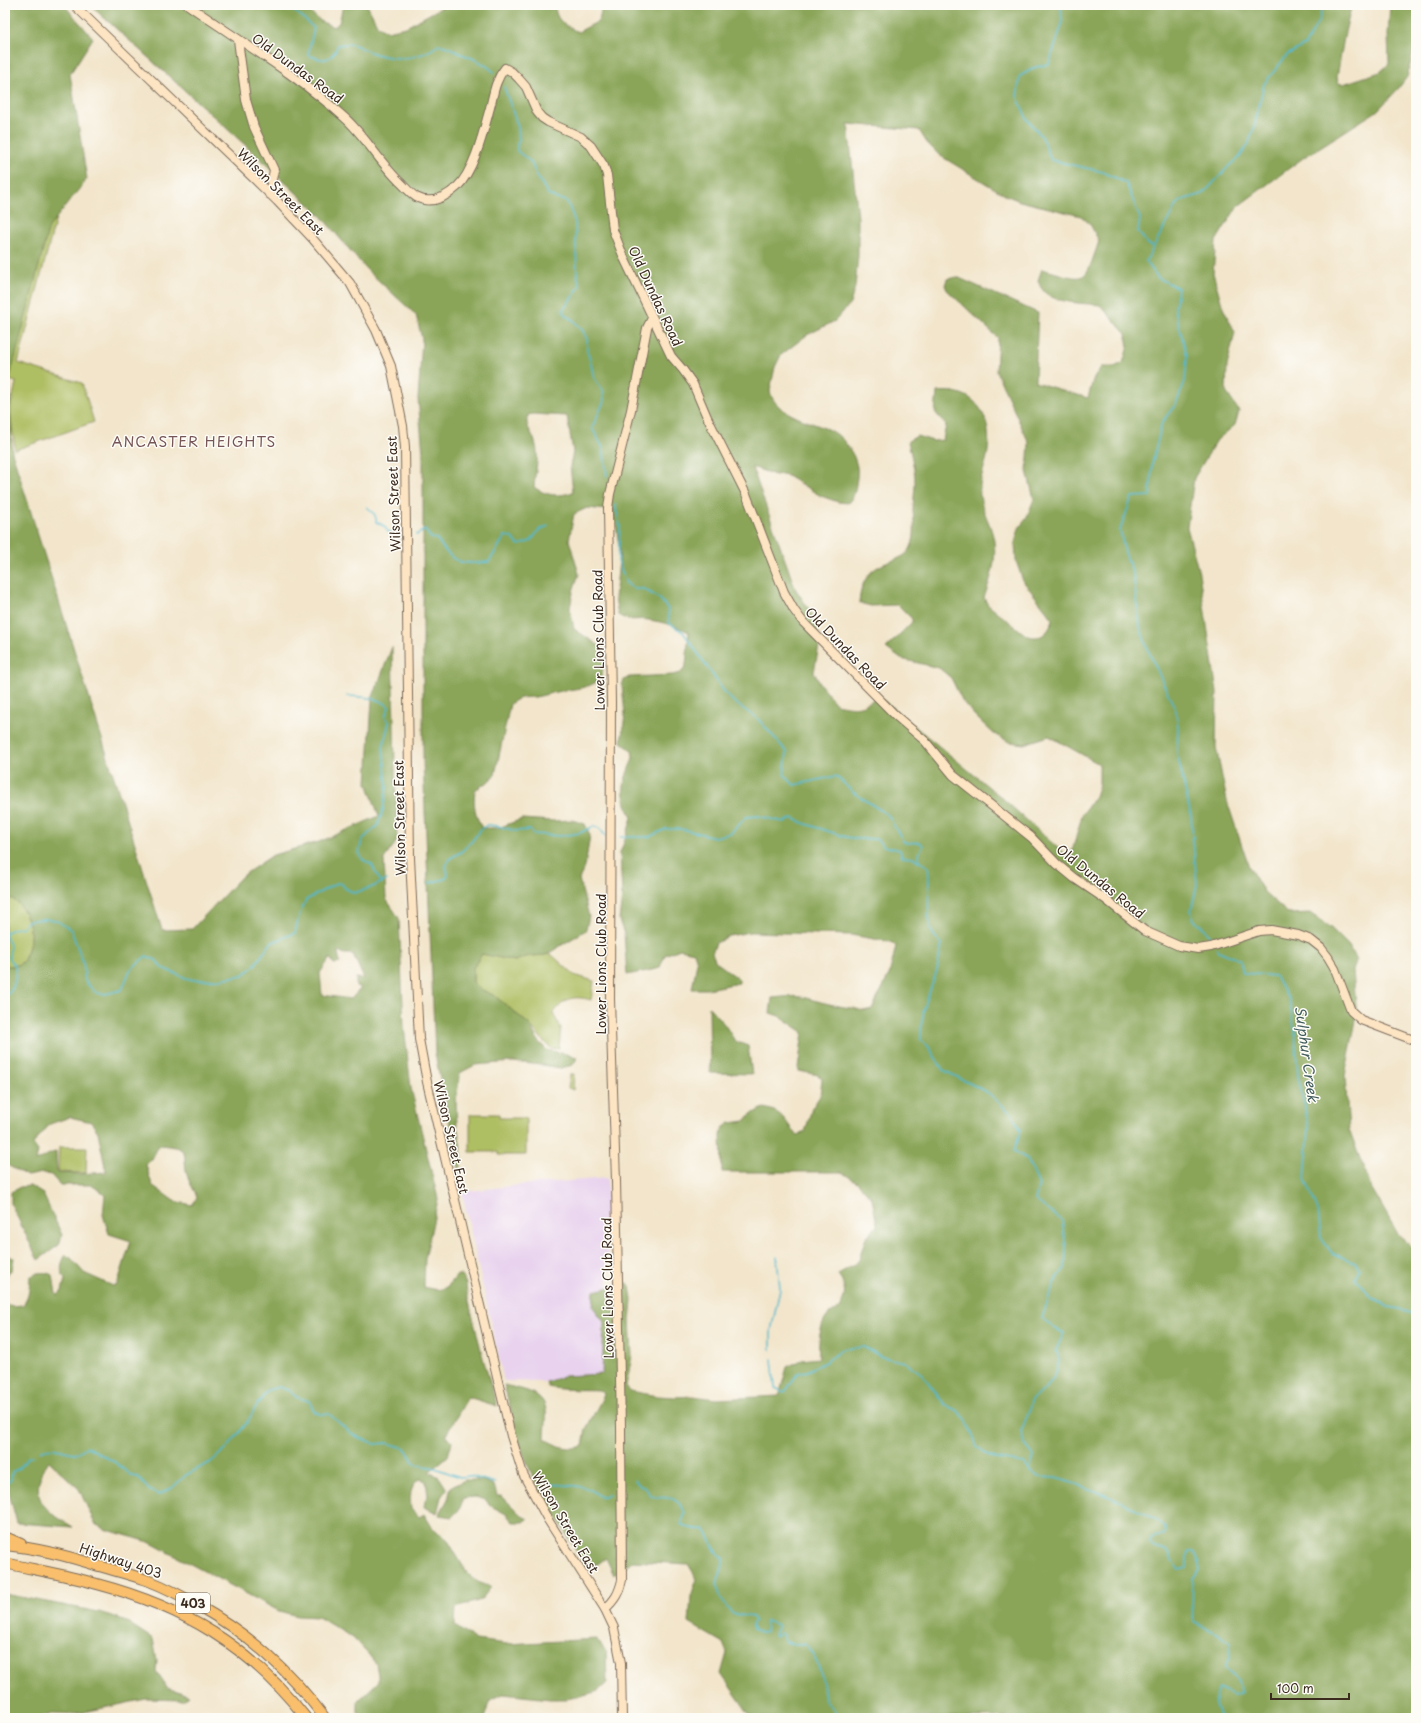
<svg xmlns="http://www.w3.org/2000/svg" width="1421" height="1723" font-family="'Playpen Sans',sans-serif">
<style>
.built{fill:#e8d2ee}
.green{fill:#aebe62;stroke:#747440}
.forest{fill:#8aa558;stroke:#62683b;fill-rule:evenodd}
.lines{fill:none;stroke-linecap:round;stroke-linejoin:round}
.stream{stroke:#50b9ce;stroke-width:1.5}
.secondary-casing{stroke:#7b6b5b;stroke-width:10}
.highway-casing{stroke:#7b6b5b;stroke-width:12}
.secondary{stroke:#fde5c4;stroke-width:8}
.highway{stroke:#f9bf6c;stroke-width:10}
.labels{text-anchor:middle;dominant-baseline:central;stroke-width:3;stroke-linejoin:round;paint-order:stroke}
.shield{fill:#fdfcf7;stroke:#75695f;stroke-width:1}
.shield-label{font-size:12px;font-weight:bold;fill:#3b2a1e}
.street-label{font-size:13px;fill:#3b2a1e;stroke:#fdfcf7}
.neighbourhood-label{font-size:14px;letter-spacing:1px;fill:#765557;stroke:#fdfcf7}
.water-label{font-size:14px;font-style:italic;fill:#425c5c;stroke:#fdfcf7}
</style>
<rect width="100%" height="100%" fill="#fdfcf7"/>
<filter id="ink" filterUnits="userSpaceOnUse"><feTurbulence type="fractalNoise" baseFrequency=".025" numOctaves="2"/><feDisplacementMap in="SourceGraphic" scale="8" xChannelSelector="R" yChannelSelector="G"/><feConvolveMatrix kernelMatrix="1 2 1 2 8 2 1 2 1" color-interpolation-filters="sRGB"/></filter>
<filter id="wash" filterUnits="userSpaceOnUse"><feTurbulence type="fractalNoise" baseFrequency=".012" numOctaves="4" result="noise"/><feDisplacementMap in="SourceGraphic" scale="16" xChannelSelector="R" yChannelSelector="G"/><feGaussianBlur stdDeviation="0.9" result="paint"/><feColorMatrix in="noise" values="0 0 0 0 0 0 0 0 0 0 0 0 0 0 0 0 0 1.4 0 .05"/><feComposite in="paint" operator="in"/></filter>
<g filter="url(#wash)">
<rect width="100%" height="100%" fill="#f2e5cb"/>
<path class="built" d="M 607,1178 L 608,1287 L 594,1291 L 593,1307 L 604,1322 L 602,1374 L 565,1376 L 546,1382 L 504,1381 L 462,1192 L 520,1185 Z"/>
<g class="green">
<path d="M 5,161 L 64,188 L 18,363 L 82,383 L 94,422 L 15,450 L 10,410 L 16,382 L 5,379 Z"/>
<path d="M 5,896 C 21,900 32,921 30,938 C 30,947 26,954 23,962 L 15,966 L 5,966 Z"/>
<path d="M 482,954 L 515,961 L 524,957 L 551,954 L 574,975 L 594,981 L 591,1000 C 572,995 565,998 553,1014 L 561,1028 L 559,1048 L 553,1049 L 547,1045 L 531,1026 L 495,996 L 480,989 L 473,982 L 473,968 Z"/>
<path d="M 570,1074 L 574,1074 L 573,1090 L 568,1088 Z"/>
<path d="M 470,1114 L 499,1114 L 499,1118 L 526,1118 L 526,1155 L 498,1155 L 498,1152 L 470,1152 Z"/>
<path d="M 59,1147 L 87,1147 L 86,1173 L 58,1172 Z"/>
</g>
<g class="forest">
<path d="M 5,5 L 64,5 L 93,38 L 70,74 L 87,179 L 49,227 L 10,377 L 12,452 L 162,930 L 192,929 L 242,876 L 273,855 L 319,842 L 379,816 L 367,783 L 372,699 L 392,647 L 397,841 L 384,859 L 386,899 L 399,918 L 404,1026 L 411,1088 L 438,1199 L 425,1259 L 424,1287 C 442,1292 446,1290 457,1275 L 462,1275 L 466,1284 L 467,1294 L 483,1358 L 497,1406 L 468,1397 L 446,1435 L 452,1442 L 448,1456 L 429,1472 L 439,1477 L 447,1489 L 441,1497 L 437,1513 L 424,1507 L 425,1500 L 428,1496 L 426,1481 L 419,1479 C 409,1487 410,1497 411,1509 L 419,1517 L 424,1514 L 434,1530 L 447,1539 L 467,1573 L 478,1582 L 491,1587 L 481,1600 L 456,1608 L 455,1626 L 476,1640 L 507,1644 L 596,1639 L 606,1651 L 607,1683 L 597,1692 L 567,1699 L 550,1699 L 503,1694 L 491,1700 L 484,1718 L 362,1718 L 358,1712 L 358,1701 L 378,1682 L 378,1675 L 376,1664 L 369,1655 L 353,1638 L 318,1617 L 297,1616 L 279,1611 L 149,1542 L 104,1529 L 95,1524 L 79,1489 L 49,1461 C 43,1466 42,1471 40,1478 C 32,1505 54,1515 73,1527 L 17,1523 L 5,1478 L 5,1304 L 13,1306 L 23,1305 C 30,1296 29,1288 30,1277 C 38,1272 43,1271 53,1275 L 56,1294 L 58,1295 L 62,1291 L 65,1279 C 59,1273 61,1261 66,1255 L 71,1258 L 84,1273 L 113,1286 L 117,1285 L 131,1241 L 109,1234 L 103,1215 L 105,1194 L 91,1185 L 60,1185 L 51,1175 L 43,1173 L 27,1176 L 5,1164 L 5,966 L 15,966 L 23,962 C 26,954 30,947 30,938 C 32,921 21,900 5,896 ZM 338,952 L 345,954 L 353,954 L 364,979 L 356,978 L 356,986 L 361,988 L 351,999 L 322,995 L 320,973 L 330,958 L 334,964 L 340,963 ZM 70,1117 L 91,1122 L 98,1132 L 106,1172 L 80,1174 L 57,1173 L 56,1152 C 48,1153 44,1158 36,1161 L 38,1151 L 33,1144 L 50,1124 ZM 159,1145 C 195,1148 180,1153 188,1178 C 190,1185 195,1190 197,1198 L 192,1205 L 174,1201 L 152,1185 L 146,1165 L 152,1159 Z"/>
<path d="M 90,5 L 301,5 L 322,22 L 334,27 L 339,23 L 343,5 L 367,5 L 378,26 L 387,31 L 406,27 L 446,5 L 555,5 C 555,21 565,25 578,32 L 599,21 L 602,5 L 1352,5 L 1345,32 L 1337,77 L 1338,83 L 1343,84 L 1380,72 L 1389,64 L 1388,34 L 1390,5 L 1416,5 L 1416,41 L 1407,77 L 1398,89 L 1377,111 L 1303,158 L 1237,207 L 1216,241 L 1213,273 L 1223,308 L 1235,332 L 1227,366 L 1226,392 L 1239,411 L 1235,425 L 1217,440 L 1194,478 L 1187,527 L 1199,573 L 1217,692 L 1216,747 L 1227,801 L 1249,867 L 1264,892 L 1289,914 L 1310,913 L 1332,929 L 1349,946 L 1356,961 L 1353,971 L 1357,1015 L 1345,1076 L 1349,1130 L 1371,1187 L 1399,1236 L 1416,1251 L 1416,1718 L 752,1718 L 721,1674 L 727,1653 L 723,1643 L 689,1623 L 691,1596 L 697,1579 L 688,1564 L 632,1561 L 614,1575 L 606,1558 L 588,1571 L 533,1477 L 521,1448 L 504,1385 C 519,1389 544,1391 546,1410 C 547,1419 545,1430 545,1439 C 556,1446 570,1451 583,1446 L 586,1429 L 604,1395 L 599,1390 C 582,1389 565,1391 548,1387 L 546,1382 L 565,1376 L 602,1374 L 604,1322 L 593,1307 L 594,1291 L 628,1283 L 630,1286 L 632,1300 L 630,1320 L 632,1356 L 626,1386 L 630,1391 L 658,1396 L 674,1397 L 693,1396 L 716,1399 L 779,1396 L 787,1367 L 802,1360 L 819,1358 C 818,1341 819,1314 839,1309 C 847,1293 846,1289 838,1274 L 852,1266 L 859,1260 L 865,1240 L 877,1225 L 872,1198 L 857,1182 L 841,1172 L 722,1172 L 721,1132 L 724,1127 L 730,1123 L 745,1121 L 751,1114 L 764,1108 C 768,1109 773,1110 776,1112 C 786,1117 789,1129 798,1135 L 805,1132 L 812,1108 L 820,1096 L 822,1079 L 818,1075 L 799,1071 L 798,1068 L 803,1032 L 779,1016 L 770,1013 L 772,998 C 783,997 795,995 806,998 C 817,1001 828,1004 839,1006 C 848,1008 853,1007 863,1011 L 872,1009 L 889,975 L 896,946 L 891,942 L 851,935 L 750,932 L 729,936 L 716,943 L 712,953 L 716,962 L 739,979 L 739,983 L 707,989 L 692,989 L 697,962 L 694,952 L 680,949 L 665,955 L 660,967 L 657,969 L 627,975 L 624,934 L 619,920 L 622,896 L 620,853 L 627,834 L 632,817 C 622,798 621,789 629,768 C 632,760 634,761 632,751 L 621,742 L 625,715 L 622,685 L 624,680 L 629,677 L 672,675 L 681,673 L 686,665 L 689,632 C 676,626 663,622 649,620 C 636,618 631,623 618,615 L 615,598 L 620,552 L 616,526 L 611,513 L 607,510 L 587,508 L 574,514 L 569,540 L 579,574 L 574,588 L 570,608 L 574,629 L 604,649 L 605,659 L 601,679 C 587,690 573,688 557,692 C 550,693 542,696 535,697 C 522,698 521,696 510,704 L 495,775 L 488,782 L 475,790 C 473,805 475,815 482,828 L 498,828 L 522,819 L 554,821 L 572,820 L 585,824 L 590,835 L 585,867 L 579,879 L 589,916 L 586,930 L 546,955 L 529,956 L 515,961 L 482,954 L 473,968 L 473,982 L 480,989 L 495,996 L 531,1026 L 537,1040 L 547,1050 L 566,1054 L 577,1058 L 573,1065 L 561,1068 L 541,1065 L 513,1062 L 475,1065 L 460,1073 L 456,1101 L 457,1126 L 462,1155 L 460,1174 L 435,1054 L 423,761 L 423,453 L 418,399 L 422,339 L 416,315 L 367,270 L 320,215 L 244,144 ZM 848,124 L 919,130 L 927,143 L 939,155 L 1005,195 L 1020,201 L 1081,216 L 1090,224 L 1099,241 C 1084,286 1087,281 1042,269 L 1038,280 C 1039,283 1040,287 1042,289 C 1052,304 1084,303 1100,305 L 1126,334 L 1128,347 L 1123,363 L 1114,367 L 1101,367 L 1093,380 L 1088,398 L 1035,382 L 1038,313 L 957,277 L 947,279 L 945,285 L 947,290 L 998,338 L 996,371 L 1029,443 L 1027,471 L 1034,499 L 1026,519 L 1019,528 L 1015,543 L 1016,561 L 1023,581 L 1053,619 C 1049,633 1041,641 1026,635 L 988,605 L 984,598 C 991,578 998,558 993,536 C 990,523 982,510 980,496 C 978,480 986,466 988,451 C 992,416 976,387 937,392 L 935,412 L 946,425 L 943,440 L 933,441 L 917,436 L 908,441 C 911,455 915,469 915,483 C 915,492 913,501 913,511 C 914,522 916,536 911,547 C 903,568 863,553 859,603 L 871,606 L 898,605 L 912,619 L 912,622 L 886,648 L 901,659 L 939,668 L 951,678 L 963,702 L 974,715 L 994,734 L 1010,742 L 1024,744 L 1049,736 L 1099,764 L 1099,784 L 1095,796 L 1082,815 L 1070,859 L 1001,797 L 878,696 C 861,709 856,708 836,704 L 820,684 L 814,672 L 819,646 L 817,622 L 795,588 L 752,467 L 775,475 L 784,474 L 821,496 L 838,502 L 848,503 C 856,494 855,490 857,478 C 858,469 857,465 854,457 C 850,449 844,439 835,433 C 817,422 774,416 770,391 L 775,367 L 781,355 L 807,335 L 835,321 L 850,304 L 855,287 L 858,256 L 858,218 ZM 533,414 L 567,416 L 573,452 L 570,466 L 573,492 C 559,497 546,496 534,487 C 535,473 540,456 535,442 C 532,431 524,427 528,415 Z"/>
<path d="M 709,1007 L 725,1025 L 735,1041 L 748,1046 L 752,1074 L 710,1073 Z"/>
<path d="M 30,1186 L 43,1194 L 62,1235 L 59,1245 L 38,1260 L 11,1204 L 11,1192 L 20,1187 Z"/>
<path d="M 5,1255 L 14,1258 L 12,1269 L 5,1278 Z"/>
<path d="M 465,1480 L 482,1480 L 494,1485 L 497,1496 L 502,1496 L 522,1516 L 528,1519 L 524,1522 L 513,1522 L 506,1514 L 489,1505 L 486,1500 L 475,1497 L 464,1498 L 459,1510 L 452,1517 L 439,1515 L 448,1499 L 451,1487 Z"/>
<path d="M 5,1594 L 99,1612 L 124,1620 L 153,1639 L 157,1661 L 156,1671 L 167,1688 L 189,1695 L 183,1700 L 146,1699 L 75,1714 L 52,1713 L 36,1718 L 5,1718 Z"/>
</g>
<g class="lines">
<g class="stream">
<path d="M 259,5 L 262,5"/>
<path d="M 285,5 L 301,16 L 314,28 L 308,55 C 323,61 331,63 338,45 C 357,42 355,46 370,52 C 395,61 416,61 439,45 C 451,46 450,49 459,53 C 474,59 482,61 494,72"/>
<path d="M 1061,5 L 1062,24 L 1049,64 L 1036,67 L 1020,76 L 1017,96 L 1027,119 L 1042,137 L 1051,160 L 1103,172 L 1126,183 L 1140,218 L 1138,232 L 1148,244 L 1153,247"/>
<path d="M 504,87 L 518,127 L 519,141 L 517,144 L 517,151 L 531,162 L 536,174 L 548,194 L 557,199 L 567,201 L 575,222 L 577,274 L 580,286 L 563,310 L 565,315 L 573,320 L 583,331 L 587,339 L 587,351 L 590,360 L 594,378 L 603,390 L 604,401 L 592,428 L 603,448 L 607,476"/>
<path d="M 615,505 L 620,526 L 618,561 L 626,583 L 634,589 L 644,589 L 660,599 L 668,609 L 669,623 L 683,632 L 726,694 L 735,703 L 758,719 L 787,752 L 784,774 L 794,785 L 836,776 L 854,793 L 888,815 L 903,841 L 907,843 L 920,842 L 923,846 L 919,854 L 919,861 L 928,867 C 931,885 925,918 932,932 C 934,937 939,941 942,944 C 940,953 939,961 937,970 C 929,996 920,1011 921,1040 L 928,1046 L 943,1070 L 987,1092 L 1011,1113 L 1021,1130 L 1014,1151 L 1027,1159 L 1039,1185 L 1035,1200 L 1062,1221 L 1066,1248 L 1065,1268 L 1054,1283 L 1042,1318 L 1054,1328 L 1064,1333 L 1056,1350 C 1065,1364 1050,1386 1039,1394 C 1036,1396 1034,1396 1032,1400 C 1030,1403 1030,1408 1029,1412 C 1026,1419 1023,1426 1021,1432 L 1024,1443 L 1034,1456 L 1029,1471"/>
<path d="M 367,507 C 372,511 377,515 376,522 L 384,526 L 389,533 L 391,534 L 394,532 L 399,534"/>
<path d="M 416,535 L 425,530 L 431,538 L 437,539 C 452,564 461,565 489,562 L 505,536 L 511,537 L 519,545 L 531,541 L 539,530 L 548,526"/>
<path d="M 347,696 C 359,697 381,697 389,707 L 385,717 L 389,722 L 383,747 L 387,787 L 383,810 L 378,825 L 362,840 L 359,852 L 362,859 L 372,865 L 381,883"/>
<path d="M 621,837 L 649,837 L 666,829 L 681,829 L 715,837 L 731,833 L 746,817 L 758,816 L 784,822 L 793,818 L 803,823 L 846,837 L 858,839 L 876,839 L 884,846 L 900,850 L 902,857 L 914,858 L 919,861"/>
<path d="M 429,883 L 445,879 L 448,875 L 446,866 L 449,859 L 461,852 L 472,841 L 481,829 L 487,825 L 498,826 L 516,831 L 530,830 L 534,834 L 560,836 L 580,833 L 594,826 L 599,828 L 606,836"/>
<path d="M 1214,943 L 1205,929 L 1194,920 L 1191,911 L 1197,884 L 1195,863 L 1191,816 L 1177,753 L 1178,728 L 1176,711 L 1148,650 L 1140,627 L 1133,574 L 1125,553 L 1120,530 L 1132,497 L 1150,496 L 1152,465 L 1162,422 L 1176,404 L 1185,381 L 1187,356 L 1175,310 L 1178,288 L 1158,278 L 1146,261 L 1175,207 L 1182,200 L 1203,194 L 1228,167 L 1239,158 L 1248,145 L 1254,128 L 1264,84 L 1287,55 L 1305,45 L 1319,20 L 1323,5"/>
<path d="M 1217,948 L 1219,951 L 1240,960 L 1243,973 L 1275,976 L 1289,999 L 1295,1032 L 1298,1076 L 1309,1128 L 1305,1179 L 1318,1211 L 1321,1238 L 1332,1253 L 1354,1262 L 1360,1270 L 1356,1279 L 1373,1297 L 1389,1307 L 1405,1310 L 1416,1315"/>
<path d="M 5,996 C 16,989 16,977 15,966 L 9,959 L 10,945 L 5,933 L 12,929 L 23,927 L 28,921 L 43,919 L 56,920 L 71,930 L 83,962 L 85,981 L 93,990 L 97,993 L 105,994 L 122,990 L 130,970 L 146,956 L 156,960 L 162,968 L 186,978 L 194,980 L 221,979 L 243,975 L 254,966 L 271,943 L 295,933 L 299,916 L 306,900 L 337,883 L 342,884 L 345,888 L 354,893 L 370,888 L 387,880"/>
<path d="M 771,1350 L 771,1331 L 780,1289 L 777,1257"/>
<path d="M 772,1359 L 775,1388 L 785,1392 L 798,1373 L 808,1371 L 827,1361 L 843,1349 L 864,1347 L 882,1357 L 905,1362 L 922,1374 L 945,1405 L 958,1411 L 966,1419 L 977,1446 L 986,1454 L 997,1459 L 1024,1463 C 1028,1469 1033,1475 1040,1477 C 1045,1478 1050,1477 1055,1478 C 1073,1482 1158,1513 1165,1528 C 1165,1529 1165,1534 1165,1534 L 1151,1538 L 1150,1543 L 1154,1548 L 1166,1549 L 1170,1554 L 1170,1559 L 1179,1570 L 1187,1568 L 1187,1555 L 1189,1552 L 1194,1552 L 1197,1557 L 1200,1569 L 1193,1580 L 1192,1608 L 1194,1622 L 1218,1634 L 1230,1643 L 1231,1658 L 1228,1661 L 1225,1668 C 1233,1676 1242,1679 1241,1692 L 1234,1695 L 1218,1688 C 1213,1699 1216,1709 1222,1718"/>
<path d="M 40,1451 C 53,1444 66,1454 79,1453 L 84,1448 L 88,1447 L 116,1463 L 132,1476 L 138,1477 L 149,1490 L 159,1495 L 172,1488 L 186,1475 L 211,1462 L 229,1446 L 248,1421 L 257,1405 L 268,1390 L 279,1387 L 290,1391 L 296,1397 L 309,1401 L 314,1411 L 319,1414 L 329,1414 L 352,1434 L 360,1438 L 375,1444 L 387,1443 L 405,1448 L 413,1461 L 418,1465 L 435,1468 L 460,1477 L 470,1476 L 495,1483"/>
<path d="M 635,1480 L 640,1486 L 646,1488 C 654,1508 673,1485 685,1513 L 681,1524 C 689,1529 696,1530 704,1529 C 711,1538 713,1552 723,1558 C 724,1567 721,1571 718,1580 C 715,1591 725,1607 733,1614 L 753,1617 L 755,1621 L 752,1625 L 753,1630 L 761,1633 L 765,1632 L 766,1621 L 778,1625 L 774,1635 L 777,1636 L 781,1633 L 784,1635 L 784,1641 C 789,1644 799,1645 805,1643 C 820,1663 823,1677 825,1701 L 833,1708 L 839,1718"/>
<path d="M 5,1484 L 11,1480 L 12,1472 L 20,1468 L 27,1458 L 32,1456"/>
<path d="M 543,1484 C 556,1485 580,1484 591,1490 C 595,1492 597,1495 601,1497 L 609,1494"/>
</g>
</g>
</g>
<g filter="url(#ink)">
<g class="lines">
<defs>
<g id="secondary">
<path d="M 74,5 L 277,201 L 312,238 L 350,283 L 376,330 L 391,366 L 403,426 L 405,447 L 410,858 L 419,1039 L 427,1082 L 511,1436 L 523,1474 L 548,1520 L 605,1609 L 614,1628 L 621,1663 L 622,1718"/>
<path d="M 188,5 C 241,42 297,75 345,118 C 366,137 380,163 400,182 C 405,187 410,193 416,197 C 431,205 445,198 457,187 C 475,170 484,129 491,104 C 494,91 496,79 505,68 L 512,72 L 519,79 L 526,87 L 537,112 L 542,118 L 548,122 L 581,137 L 591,146 L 604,166 L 607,175 L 613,230 L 624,258 L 671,356 L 683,370 L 693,384 L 707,417 L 746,494 L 784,592 L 794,610 L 803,622 L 896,716 L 925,741 L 953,775 L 1031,837 L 1057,864 L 1074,878 L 1105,899 L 1145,931 L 1179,946 L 1198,949 L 1211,947 L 1259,931 L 1271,930 L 1298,935 L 1311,940 L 1321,948 L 1328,957 L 1335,969 L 1351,1011 L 1361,1020 L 1416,1041"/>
<path d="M 238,40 L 246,100 L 254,127 L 274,170 L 269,194"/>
<path d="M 605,1609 C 615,1600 619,1593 622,1580 L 621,1427 L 616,1181 L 610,999 L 611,702 L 608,508 L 610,494 L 631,410 L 647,328 L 652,318"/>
</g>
<g id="highway">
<path d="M 5,1537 L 21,1544"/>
<path d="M 5,1545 C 37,1548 68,1556 99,1566 C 116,1571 133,1575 149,1581 C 165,1587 182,1596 197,1605 C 250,1635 288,1669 325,1718"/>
<path d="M 5,1563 C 36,1570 67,1575 97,1584 C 184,1607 250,1646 306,1718"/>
</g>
</defs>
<use href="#secondary" class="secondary-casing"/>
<use href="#highway" class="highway-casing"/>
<use href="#secondary" class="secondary"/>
<use href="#highway" class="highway"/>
</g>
</g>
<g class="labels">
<rect class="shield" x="176" y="1593" width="34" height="20" rx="3"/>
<g class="shield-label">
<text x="193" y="1603">403</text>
</g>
<g class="street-label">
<text transform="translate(298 68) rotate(36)">Old Dundas Road</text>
<text transform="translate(281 191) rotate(45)">Wilson Street East</text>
<text transform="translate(656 296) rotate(65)">Old Dundas Road</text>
<text transform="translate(393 494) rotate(-92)">Wilson Street East</text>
<text transform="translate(598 640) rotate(-91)">Lower Lions Club Road</text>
<text transform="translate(846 648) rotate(46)">Old Dundas Road</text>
<text transform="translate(399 818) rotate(-91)">Wilson Street East</text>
<text transform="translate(1101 881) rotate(39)">Old Dundas Road</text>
<text transform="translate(600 964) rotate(-90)">Lower Lions Club Road</text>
<text transform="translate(452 1137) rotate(77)">Wilson Street East</text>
<text transform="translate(607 1288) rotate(-91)">Lower Lions Club Road</text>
<text transform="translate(566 1522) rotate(59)">Wilson Street East</text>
<text transform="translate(121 1560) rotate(18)">Highway 403</text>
</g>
<g class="neighbourhood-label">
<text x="194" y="441">ANCASTER HEIGHTS</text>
</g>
<g class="water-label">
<text transform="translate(1307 1054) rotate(82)">Sulphur Creek</text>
</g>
</g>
<rect width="1421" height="1723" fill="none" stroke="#fdfcf7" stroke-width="20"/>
<path d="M1271 1693v6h78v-6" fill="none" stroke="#3b2a1e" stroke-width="2"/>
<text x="1277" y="1693" font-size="12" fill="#3b2a1e" stroke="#fdfcf7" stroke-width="3" paint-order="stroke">100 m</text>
</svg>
